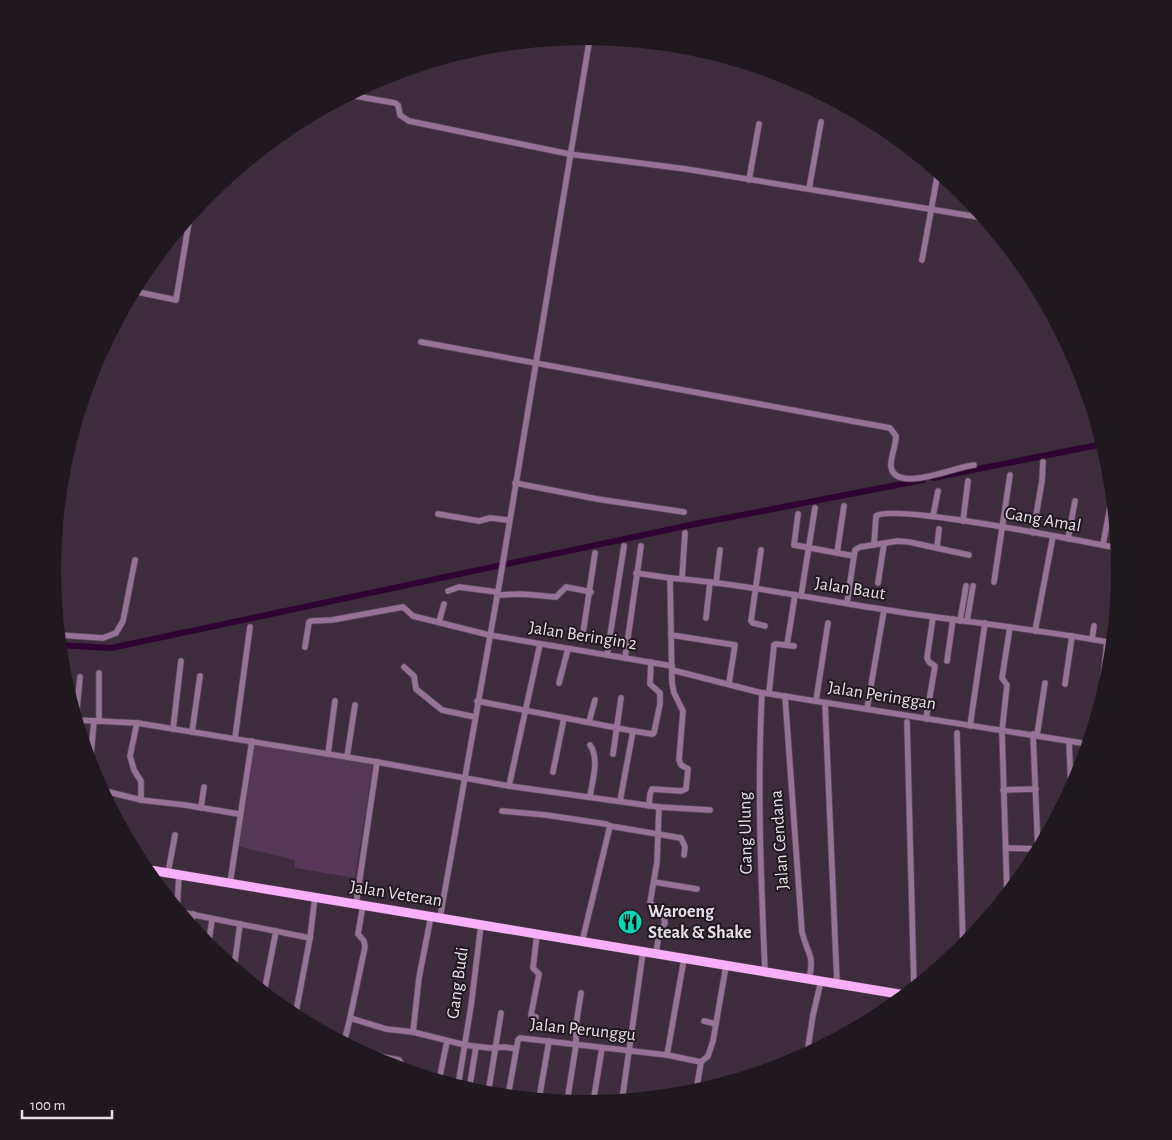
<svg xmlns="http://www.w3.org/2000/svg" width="1172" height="1140" font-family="'Alegreya Sans',sans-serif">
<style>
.green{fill:#573758}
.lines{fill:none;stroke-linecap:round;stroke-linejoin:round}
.canal{stroke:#2f0331;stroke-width:6}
.minor-casing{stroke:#584858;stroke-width:7}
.primary-casing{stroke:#584858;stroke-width:10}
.minor{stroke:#967296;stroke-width:5.5}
.primary{stroke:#faaffb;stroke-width:9}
.labels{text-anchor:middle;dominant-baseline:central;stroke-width:4;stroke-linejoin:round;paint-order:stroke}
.street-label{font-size:18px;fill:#e8dee8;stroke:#1f181e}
.poi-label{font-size:18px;font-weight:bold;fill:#e8dee8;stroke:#1f181e;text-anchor:start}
</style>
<rect width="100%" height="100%" fill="#3c2c3c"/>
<path class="green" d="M 254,744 L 373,764 L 355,878 L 295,868 L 295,860 L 238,846 Z"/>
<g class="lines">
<g class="canal">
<path d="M 933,478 L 1103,444"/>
<path d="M 60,645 L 111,648 L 695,524 L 923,480"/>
</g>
<defs>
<g id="minor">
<path d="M 349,95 L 395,103 L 398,105 L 400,115 L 409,121 L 569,154 L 686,169 L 984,218"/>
<path d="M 749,180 L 759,124"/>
<path d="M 809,189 L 821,122"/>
<path d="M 922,260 L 938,172"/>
<path d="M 133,291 L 176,300 L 190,216"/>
<path d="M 421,342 L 890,428 L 896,436 C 896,446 890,458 891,467 C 896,494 957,466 974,465"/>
<path d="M 515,483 L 597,499 L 684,512"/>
<path d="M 438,514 L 479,521 L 490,518 L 508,520"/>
<path d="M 798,514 L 794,545 L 854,556"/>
<path d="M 933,516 L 938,491"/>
<path d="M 963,521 L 968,481"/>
<path d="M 1033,533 L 1042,481 L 1043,462"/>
<path d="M 1068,539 L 1075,501"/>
<path d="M 874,545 L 876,516 C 893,503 1085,542 1118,548"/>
<path d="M 1103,545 L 1112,496"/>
<path d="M 937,548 L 939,529"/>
<path d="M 761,550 L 751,621 L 753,623 L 765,626"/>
<path d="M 837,553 L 844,506"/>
<path d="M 636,573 L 670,578"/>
<path d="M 682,579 L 685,533"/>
<path d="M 994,582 L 1010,475"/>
<path d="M 716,583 L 720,550"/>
<path d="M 878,583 L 884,544"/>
<path d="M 448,591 L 459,587 L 497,592"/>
<path d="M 497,595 L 522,594 L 556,597 L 566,587 L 591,592"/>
<path d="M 801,596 L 815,508"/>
<path d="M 847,603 L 854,556 L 855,550 L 860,547 L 898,541 L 909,542 L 969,555"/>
<path d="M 706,618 L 710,582"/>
<path d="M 960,621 L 966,586"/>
<path d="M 967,621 L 973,586"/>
<path d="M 439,622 L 444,604"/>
<path d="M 1035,631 L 1053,536"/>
<path d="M 59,635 L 103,638 L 116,633 L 123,621 L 135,560"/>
<path d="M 671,635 L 735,645 L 729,683"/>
<path d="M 1092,639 L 1094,626"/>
<path d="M 582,640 L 595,553"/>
<path d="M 787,645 L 795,595"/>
<path d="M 305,647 L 309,622 L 311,621 L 332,620 L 403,607 L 413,616 L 489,635 L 672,666"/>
<path d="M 607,655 L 624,546"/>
<path d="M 625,658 L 641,546"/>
<path d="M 947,661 L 953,619"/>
<path d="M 404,667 L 414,676 L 416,689 L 442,710 L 475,717"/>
<path d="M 672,670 L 758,692 L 1088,744"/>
<path d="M 99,673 L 99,721"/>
<path d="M 559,683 L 568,649"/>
<path d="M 1065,684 L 1072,636"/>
<path d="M 1104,691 L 1102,689 L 1107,642"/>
<path d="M 762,693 C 757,786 761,879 765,972"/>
<path d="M 769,693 L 774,645 L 776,644 L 794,646"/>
<path d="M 785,696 L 802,932 C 807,954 815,954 809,979"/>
<path d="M 477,701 L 633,731 L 620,801"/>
<path d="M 816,701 L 828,623"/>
<path d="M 825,703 L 837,984"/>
<path d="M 867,709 L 884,610"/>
<path d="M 76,719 L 80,677"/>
<path d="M 926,719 L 935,666 L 929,662 L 927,658 L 933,617"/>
<path d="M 77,720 L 137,723 L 377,762 L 509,786 L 659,807 L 657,862 L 650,903 L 662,912 L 665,923 L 659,933 L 656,954"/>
<path d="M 589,722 L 595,700"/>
<path d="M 907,722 L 914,988"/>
<path d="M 137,723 L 130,756 L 134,770 L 141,781 L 141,800"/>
<path d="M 970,726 L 985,623"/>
<path d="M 173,729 L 181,661"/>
<path d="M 633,731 L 652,734 L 654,733 L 660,704 L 660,693 L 650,684 L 651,662"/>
<path d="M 192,732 L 200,676"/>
<path d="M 957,733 L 963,948"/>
<path d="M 1033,734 L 1038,851"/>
<path d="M 1037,735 L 1045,683"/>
<path d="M 235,738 L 250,627"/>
<path d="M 1069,741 L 1071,790"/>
<path d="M 590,745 C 600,759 592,781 590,797"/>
<path d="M 328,754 L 335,701"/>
<path d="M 613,754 L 621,698"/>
<path d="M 347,757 L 355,705"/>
<path d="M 90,766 L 94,721"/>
<path d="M 553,772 L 564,718"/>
<path d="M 509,786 L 540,644"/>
<path d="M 101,790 L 141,800 L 185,805 L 239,814"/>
<path d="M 1003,790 L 1036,789"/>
<path d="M 649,806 L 650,794 L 652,789 L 681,791 L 686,789 L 688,769 L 681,765 L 679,760 L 683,711 L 674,693 L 672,683 L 670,578 C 743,584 815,599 887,610 C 962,622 1038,629 1113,643"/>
<path d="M 659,807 L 710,810"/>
<path d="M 201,808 L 204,787"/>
<path d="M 502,811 L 546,815 L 606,824 L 610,826 L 582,942"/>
<path d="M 610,826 L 681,838 L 685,847 L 684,855"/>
<path d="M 1006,848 L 1038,849"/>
<path d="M 168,873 L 175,835"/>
<path d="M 654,882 L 697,889"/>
<path d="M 156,883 L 157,871"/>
<path d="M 230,883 L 252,741"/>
<path d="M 1007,894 L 1002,731 L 1007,685 L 1002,678 L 1010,627"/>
<path d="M 356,904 L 377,762"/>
<path d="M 177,909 L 179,875"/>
<path d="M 180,912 L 310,938"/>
<path d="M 991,913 L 995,909"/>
<path d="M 440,918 L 500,580 L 590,37"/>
<path d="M 191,926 L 193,914"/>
<path d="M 208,947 L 212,920"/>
<path d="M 234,968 L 240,924"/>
<path d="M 264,993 L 276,931"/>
<path d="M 295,1017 L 310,938 L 315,897"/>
<path d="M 536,1017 L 531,1015 L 539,974 L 533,968 L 537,934"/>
<path d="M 350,1018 L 386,1029 L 413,1032 L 465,1045 L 490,1048 L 505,1047 L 516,1049"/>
<path d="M 704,1021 L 716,1024"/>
<path d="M 413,1032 L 419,978 L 431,916"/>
<path d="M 344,1043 L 350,1018 L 365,947 L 364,941 L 358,934 L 363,905"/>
<path d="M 363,1053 L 399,1060 L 401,1063 L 400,1069"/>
<path d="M 807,1054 L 813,1015 L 821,981"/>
<path d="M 667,1055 L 684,959"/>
<path d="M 439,1081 L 447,1041"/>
<path d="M 458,1086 L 471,1006 L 481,925"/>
<path d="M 469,1090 L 476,1047"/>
<path d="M 696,1092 L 701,1062 L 708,1056 L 713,1041 L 726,966"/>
<path d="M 488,1094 L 501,1013"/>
<path d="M 508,1096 L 518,1040 L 520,1038 L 667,1055 L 701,1062"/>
<path d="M 539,1099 L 549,1041"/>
<path d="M 622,1100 L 643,952"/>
<path d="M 567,1102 L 576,1045 L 576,1025 L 581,993"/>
<path d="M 593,1103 L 602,1048"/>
</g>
<path id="primary" d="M 144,869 L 905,995"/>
</defs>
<use href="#minor" class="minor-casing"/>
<use href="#primary" class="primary-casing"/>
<use href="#minor" class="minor"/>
<use href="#primary" class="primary"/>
</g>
<defs>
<symbol id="restaurant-disc" viewBox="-11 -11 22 22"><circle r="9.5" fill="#0cd5b5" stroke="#1f181e"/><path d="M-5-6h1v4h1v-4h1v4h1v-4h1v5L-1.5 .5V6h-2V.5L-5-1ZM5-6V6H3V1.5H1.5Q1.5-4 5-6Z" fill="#111"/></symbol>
</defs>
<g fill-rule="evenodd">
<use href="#restaurant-disc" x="616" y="908" width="28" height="28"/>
</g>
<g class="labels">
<g class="street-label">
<text transform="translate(1043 520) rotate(10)">Gang Amal</text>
<text transform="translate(850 589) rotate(9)">Jalan Baut</text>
<text transform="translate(583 636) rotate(9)">Jalan Beringin 2</text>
<text transform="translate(882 696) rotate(9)">Jalan Peringgan</text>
<text transform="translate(746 833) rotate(-91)">Gang Ulung</text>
<text transform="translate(780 840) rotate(-94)">Jalan Cendana</text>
<text transform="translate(396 894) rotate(9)">Jalan Veteran</text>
<text transform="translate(458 983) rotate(-82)">Gang Budi</text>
<text transform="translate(583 1030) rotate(6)">Jalan Perunggu</text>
</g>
<g class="poi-label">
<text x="648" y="912">Waroeng<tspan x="648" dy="21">Steak &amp; Shake</tspan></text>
</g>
</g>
<path d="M0 0H1172V1140H0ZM61 570a525 525 0 1 1 1050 0a525 525 0 1 1-1050 0Z" fill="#1f181e" fill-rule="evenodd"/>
<path d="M22 1110v8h90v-8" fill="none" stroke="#e8dee8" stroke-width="2.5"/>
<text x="30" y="1110" font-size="15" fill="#e8dee8" stroke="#1f181e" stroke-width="4" paint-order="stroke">100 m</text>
</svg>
